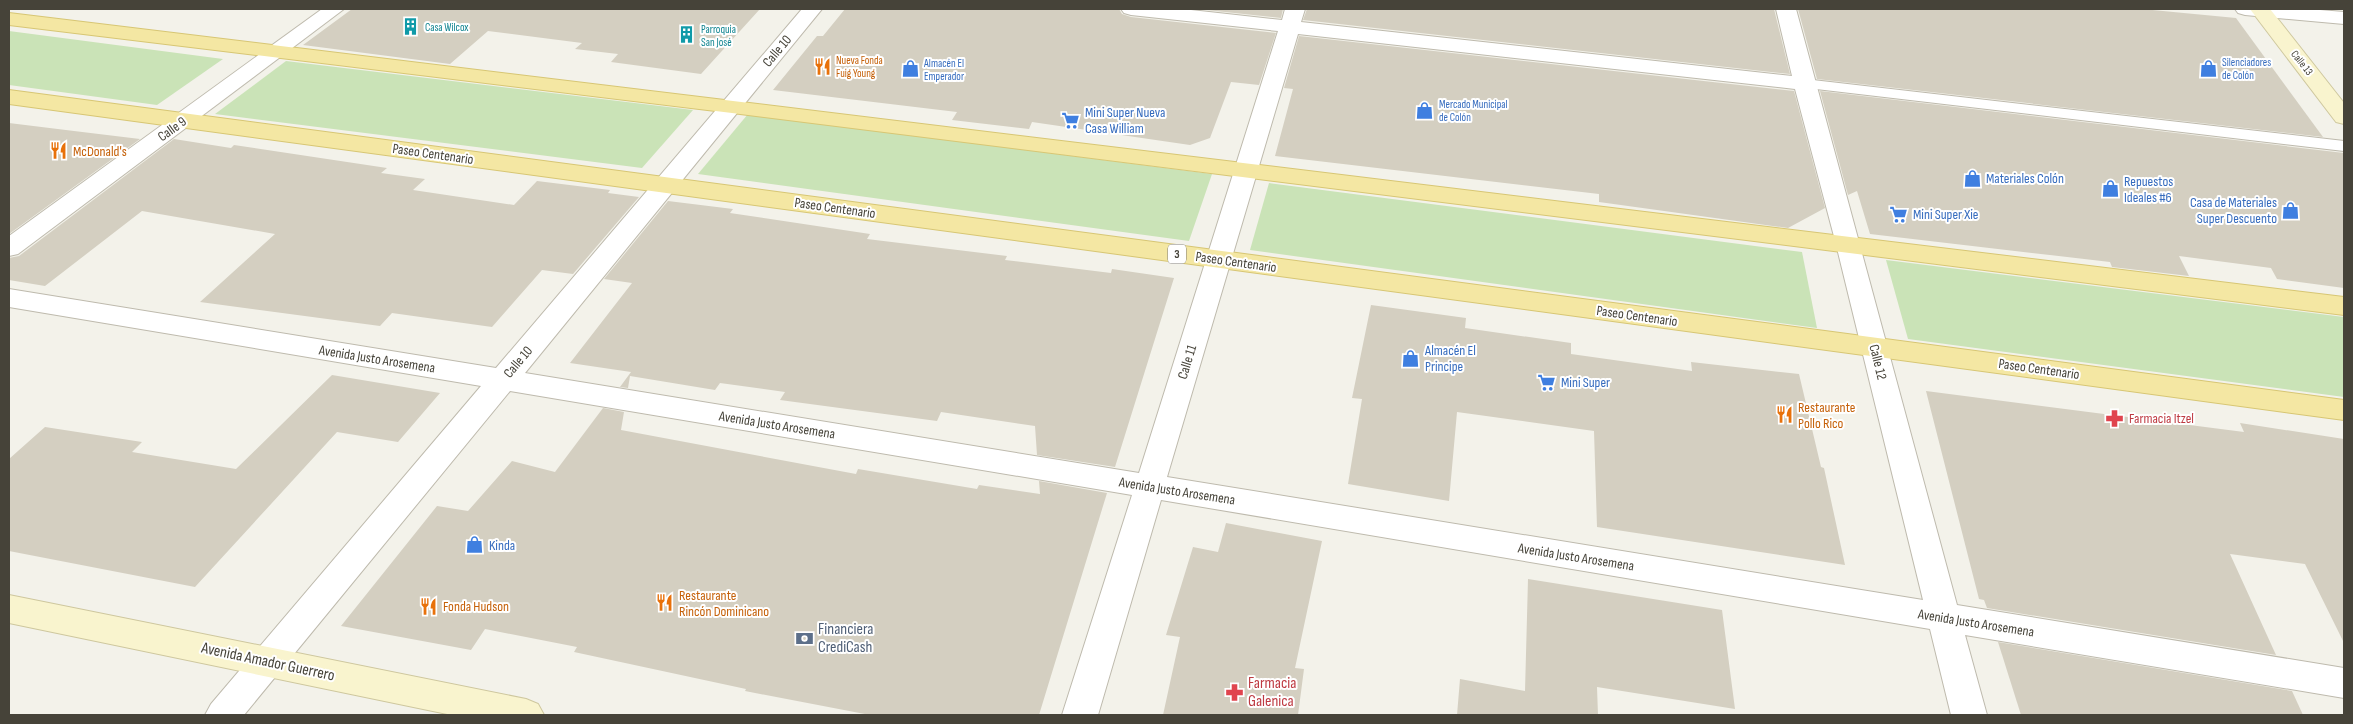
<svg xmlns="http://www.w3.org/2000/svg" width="2353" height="724" font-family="'Sofia Sans Condensed',sans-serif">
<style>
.green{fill:#cae3b7}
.building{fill:#d4cfc1}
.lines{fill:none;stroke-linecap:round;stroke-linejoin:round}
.service-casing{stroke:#bebaad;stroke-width:2}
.minor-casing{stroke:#bebaad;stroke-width:2}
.secondary-casing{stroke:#cec79e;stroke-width:2}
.primary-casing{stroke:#d7c674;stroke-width:2}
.service{fill:#fff;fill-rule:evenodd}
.minor{fill:#fff;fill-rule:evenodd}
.secondary{fill:#f9f4ce;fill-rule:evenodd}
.primary{fill:#f4e7a3;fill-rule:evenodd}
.labels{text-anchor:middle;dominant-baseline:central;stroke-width:4;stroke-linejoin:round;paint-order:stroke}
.far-culture-label{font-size:11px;fill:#0d838f;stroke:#fff;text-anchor:start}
.far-food-label{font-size:11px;fill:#c56008;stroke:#fff;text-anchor:start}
.far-shop-label{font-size:11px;fill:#366cbe;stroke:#fff;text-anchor:start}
.far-street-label{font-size:11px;fill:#464339;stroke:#fff}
.shield{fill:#fff;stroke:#7e7b74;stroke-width:1}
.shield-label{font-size:12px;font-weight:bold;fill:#464339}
.street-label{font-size:14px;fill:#464339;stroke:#fff}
.shop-label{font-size:14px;fill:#366cbe;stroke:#fff;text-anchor:start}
.food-label{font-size:14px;fill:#c56008;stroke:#fff;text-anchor:start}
.health-label{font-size:14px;fill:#be3a42;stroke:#fff;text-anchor:start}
.near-service-label{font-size:16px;fill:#4e5e75;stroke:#fff;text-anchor:start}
.near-street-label{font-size:16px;fill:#464339;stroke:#fff}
.near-health-label{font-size:16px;fill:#be3a42;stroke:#fff;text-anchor:start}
</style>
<rect width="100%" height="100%" fill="#f3f2ea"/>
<g class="green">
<path d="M 9,31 L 223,59 L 157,105 L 9,85 Z"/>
<path d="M 286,61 L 693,110 L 642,168 L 215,114 Z"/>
<path d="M 748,114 L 1212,174 L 1189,241 L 698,174 Z"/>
<path d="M 1269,183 L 1802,252 L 1817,328 L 1250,250 Z"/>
<path d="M 1886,260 L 2344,317 L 2344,397 L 1908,339 Z"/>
</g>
<g class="building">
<path d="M 352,9 L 760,9 L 701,74 L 611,62 L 618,54 L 575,49 L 582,43 L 488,31 L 450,64 L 303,45 Z"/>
<path d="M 845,9 L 1119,9 L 1122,14 L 1131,17 L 1276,33 L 1259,85 L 1231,82 L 1210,138 L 1190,145 L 1032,122 L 1029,129 L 952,120 L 957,112 L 773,90 L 817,36 L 823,36 Z"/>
<path d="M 1197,9 L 1283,9 L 1281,18 Z"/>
<path d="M 1307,9 L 1774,9 L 1790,74 L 1303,20 Z"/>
<path d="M 1798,9 L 2142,9 L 2236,18 L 2323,137 L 1817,79 Z"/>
<path d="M 1299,36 L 1794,91 L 1825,208 L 1788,228 L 1599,202 L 1599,194 L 1275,156 L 1293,89 L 1284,88 Z"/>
<path d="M 1820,91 L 2344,153 L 2344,288 L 2277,279 L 2271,268 L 2179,256 L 2189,276 L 2112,267 L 2110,262 L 1870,234 L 1857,191 L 1848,195 Z"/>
<path d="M 9,123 L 74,131 L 140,139 L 9,234 Z"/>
<path d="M 174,139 L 231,148 L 234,145 L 387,168 L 381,173 L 425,179 L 413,190 L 514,205 L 537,181 L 610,190 L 608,193 L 639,197 L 573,274 L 542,270 L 492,327 L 392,313 L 380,326 L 200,302 L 275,234 L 142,211 L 45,286 L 9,280 L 9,258 L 19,256 Z"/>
<path d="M 668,201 L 733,209 L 730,213 L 870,234 L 867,239 L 1007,256 L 1005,260 L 1111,273 L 1112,269 L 1174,278 L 1115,467 L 1037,455 L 1035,426 L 941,412 L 937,421 L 780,400 L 785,392 L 720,383 L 715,390 L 630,376 L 628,388 L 620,387 L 631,372 L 570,363 L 632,283 L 604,279 Z"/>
<path d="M 1371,305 L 1466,318 L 1465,328 L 1571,343 L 1571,354 L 1692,371 L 1691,362 L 1799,374 L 1821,467 L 1824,468 L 1845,565 L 1597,527 L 1594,431 L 1457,412 L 1449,501 L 1348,484 L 1362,399 L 1352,398 Z"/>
<path d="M 332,375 L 440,393 L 398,442 L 337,432 L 195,587 L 9,551 L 9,459 L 45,427 L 142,442 L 132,452 L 236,469 Z"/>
<path d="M 1926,391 L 2244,432 L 2240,423 L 2344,439 L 2344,643 L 2305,564 L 2230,554 L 2276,655 L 1987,608 L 1984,600 L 1979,599 Z"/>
<path d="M 603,408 L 624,412 L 621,430 L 856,474 L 858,469 L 977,489 L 979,485 L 1040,494 L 1039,481 L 1107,493 L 1039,715 L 870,715 L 745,691 L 746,689 L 574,652 L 577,647 L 485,629 L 471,650 L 341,626 L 437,506 L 468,511 L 512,461 L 555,472 Z"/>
<path d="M 1226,523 L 1322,541 L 1295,668 L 1304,669 L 1298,715 L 1163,715 L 1180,637 L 1166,635 L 1193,547 L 1218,552 Z"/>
<path d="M 1528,579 L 1722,610 L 1735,709 L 1597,687 L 1598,715 L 1457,715 L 1460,679 L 1525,691 Z"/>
<path d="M 1998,642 L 2292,691 L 2303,715 L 2021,715 Z"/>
</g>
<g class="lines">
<defs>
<path id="service" d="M 1804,79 L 2344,141 L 2344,151 L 1799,87 L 1796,84 L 1799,81 Z"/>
<g id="minor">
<path d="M 322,9 L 344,9 L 18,254 L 9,256 L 9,236 Z"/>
<path d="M 802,9 L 822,9 L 525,373 L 1139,473 L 1278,31 L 1131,15 L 1124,13 L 1121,9 L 1182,9 L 1282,20 L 1285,9 L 1305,9 L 1301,22 L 1792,76 L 1776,9 L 1796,9 L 1957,605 L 2344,668 L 2344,698 L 1965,635 L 1987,715 L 1951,715 L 1930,629 L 1161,500 L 1098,715 L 1062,715 L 1132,495 L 510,391 L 244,715 L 205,715 L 211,704 L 481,386 L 9,307 L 9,289 L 496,368 ZM 1298,34 L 1795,89 L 1836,244 L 1923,600 L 1167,477 Z"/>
<path d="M 2235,9 L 2308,9 L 2344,12 L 2344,24 L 2245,15 L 2238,13 Z"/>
</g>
<g id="secondary">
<path d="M 2250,9 L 2270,9 L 2344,103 L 2344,124 L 2336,122 Z"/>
<path d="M 9,595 L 526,699 L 538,704 L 544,715 L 452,715 L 9,623 Z"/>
</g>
<g id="primary">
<path d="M 9,13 L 2344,297 L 2344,315 L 732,113 L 9,25 Z"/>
<path d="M 9,90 L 2344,400 L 2344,420 L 9,104 Z"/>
</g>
</defs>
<use href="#service" class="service-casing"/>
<use href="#minor" class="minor-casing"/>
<use href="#secondary" class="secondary-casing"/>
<use href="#primary" class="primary-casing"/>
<use href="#service" class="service"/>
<use href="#minor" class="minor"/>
<use href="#secondary" class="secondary"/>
<use href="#primary" class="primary"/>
</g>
<defs>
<symbol id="building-bare" viewBox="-9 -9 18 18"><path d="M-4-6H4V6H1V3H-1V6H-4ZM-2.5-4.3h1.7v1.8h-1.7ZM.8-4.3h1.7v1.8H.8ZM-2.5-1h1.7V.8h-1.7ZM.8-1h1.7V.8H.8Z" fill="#0f9aa8" stroke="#fff" stroke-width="2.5" paint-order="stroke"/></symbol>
<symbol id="restaurant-bare" viewBox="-9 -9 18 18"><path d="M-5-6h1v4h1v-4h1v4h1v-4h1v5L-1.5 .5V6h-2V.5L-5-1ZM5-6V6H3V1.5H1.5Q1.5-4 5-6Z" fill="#e8710a" stroke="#fff" stroke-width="2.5" paint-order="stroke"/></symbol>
<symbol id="shop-bare" viewBox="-9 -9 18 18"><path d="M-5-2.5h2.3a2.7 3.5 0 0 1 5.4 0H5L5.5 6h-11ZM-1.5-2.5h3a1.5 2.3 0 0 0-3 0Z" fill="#3f7fe0" stroke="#fff" stroke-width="2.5" paint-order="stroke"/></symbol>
<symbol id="supermarket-bare" viewBox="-9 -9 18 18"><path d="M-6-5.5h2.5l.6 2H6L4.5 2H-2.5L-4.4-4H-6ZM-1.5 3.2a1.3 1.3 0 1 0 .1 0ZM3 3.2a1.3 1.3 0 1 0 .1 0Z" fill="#3f7fe0" stroke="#fff" stroke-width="2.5" paint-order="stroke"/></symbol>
<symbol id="pharmacy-bare" viewBox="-9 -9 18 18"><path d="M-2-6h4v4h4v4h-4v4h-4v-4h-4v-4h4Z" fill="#e0444e" stroke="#fff" stroke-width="2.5" paint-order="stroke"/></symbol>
<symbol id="bank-bare" viewBox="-9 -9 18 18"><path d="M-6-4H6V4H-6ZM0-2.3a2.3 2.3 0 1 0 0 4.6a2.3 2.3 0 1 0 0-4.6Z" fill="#5c6f8a" stroke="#fff" stroke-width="2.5" paint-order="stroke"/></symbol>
</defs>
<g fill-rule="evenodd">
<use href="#building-bare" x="398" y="14" width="25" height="25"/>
<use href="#building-bare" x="674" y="22" width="25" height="25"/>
<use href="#restaurant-bare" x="810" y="54" width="25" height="25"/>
<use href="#shop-bare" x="2196" y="56" width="25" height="25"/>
<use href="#shop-bare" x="898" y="56" width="25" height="25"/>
<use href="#shop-bare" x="1412" y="98" width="25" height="25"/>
<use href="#supermarket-bare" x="1058" y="108" width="25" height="25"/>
<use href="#restaurant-bare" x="46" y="138" width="25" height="25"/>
<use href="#shop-bare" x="1960" y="166" width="25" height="25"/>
<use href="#shop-bare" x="2098" y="176" width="25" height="25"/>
<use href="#shop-bare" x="2278" y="198" width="25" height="25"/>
<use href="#supermarket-bare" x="1886" y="202" width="25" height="25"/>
<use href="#shop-bare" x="1398" y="346" width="25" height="25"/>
<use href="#supermarket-bare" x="1534" y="370" width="25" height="25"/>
<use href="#restaurant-bare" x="1772" y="402" width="25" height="25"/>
<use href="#pharmacy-bare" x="2102" y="406" width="25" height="25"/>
<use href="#shop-bare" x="462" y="532" width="25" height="25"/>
<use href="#restaurant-bare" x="652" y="590" width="25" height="25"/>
<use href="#restaurant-bare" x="416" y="594" width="25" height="25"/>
<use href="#bank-bare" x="792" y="626" width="25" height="25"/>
<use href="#pharmacy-bare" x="1222" y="680" width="25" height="25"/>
</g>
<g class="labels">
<g class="far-culture-label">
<text x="425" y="27">Casa Wilcox</text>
<text x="701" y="29">Parroquia<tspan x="701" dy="13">San José</tspan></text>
</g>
<g class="far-food-label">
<text x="836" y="60">Nueva Fonda<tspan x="836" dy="13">Fuig Young</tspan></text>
</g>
<g class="far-shop-label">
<text x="2222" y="62">Silenciadores<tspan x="2222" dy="13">de Colón</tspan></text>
<text x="924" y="63">Almacén El<tspan x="924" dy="13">Emperador</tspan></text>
<text x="1439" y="104">Mercado Municipal<tspan x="1439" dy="13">de Colón</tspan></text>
</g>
<g class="far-street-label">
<text transform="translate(2302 63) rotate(52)">Calle 13</text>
</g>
<rect class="shield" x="1168" y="244.5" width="18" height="19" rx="4"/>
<g class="shield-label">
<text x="1177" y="254">3</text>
</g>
<g class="street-label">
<text transform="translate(777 51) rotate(-50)">Calle 10</text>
<text transform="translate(172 129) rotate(-36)">Calle 9</text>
<text transform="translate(433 154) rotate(8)">Paseo Centenario</text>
<text transform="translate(835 208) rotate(8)">Paseo Centenario</text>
<text transform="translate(1236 262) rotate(8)">Paseo Centenario</text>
<text transform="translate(1637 316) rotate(8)">Paseo Centenario</text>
<text transform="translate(377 359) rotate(9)">Avenida Justo Arosemena</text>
<text transform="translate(518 362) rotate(-50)">Calle 10</text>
<text transform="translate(1187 362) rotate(-73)">Calle 11</text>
<text transform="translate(1878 362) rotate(76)">Calle 12</text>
<text transform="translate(2039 369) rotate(8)">Paseo Centenario</text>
<text transform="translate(777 425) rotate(9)">Avenida Justo Arosemena</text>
<text transform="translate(1177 491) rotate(9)">Avenida Justo Arosemena</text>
<text transform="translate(1576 557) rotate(9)">Avenida Justo Arosemena</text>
<text transform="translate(1976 623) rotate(9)">Avenida Justo Arosemena</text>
</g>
<g class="shop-label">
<text x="1085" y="112">Mini Super Nueva<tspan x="1085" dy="16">Casa William</tspan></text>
<text x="1986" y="178">Materiales Colón</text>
<text x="2124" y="181">Repuestos<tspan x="2124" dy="16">Ideales #6</tspan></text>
<text x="2277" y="202" text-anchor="end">Casa de Materiales<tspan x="2277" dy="16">Super Descuento</tspan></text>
<text x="1913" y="214">Mini Super Xie</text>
<text x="1425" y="350">Almacén El<tspan x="1425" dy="16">Principe</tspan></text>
<text x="1561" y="382">Mini Super</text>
<text x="489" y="545">Kinda</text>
</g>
<g class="food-label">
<text x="73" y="151">McDonald's</text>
<text x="1798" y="407">Restaurante<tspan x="1798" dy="16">Pollo Rico</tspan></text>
<text x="679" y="595">Restaurante<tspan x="679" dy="16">Rincón Dominicano</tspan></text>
<text x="443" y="606">Fonda Hudson</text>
</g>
<g class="health-label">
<text x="2129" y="418">Farmacia Itzel</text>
</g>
<g class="near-service-label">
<text x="818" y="629">Financiera<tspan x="818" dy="18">CrediCash</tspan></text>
</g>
<g class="near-street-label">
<text transform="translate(268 662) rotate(12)">Avenida Amador Guerrero</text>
</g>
<g class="near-health-label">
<text x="1248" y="683">Farmacia<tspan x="1248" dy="18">Galenica</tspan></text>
</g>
</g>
<rect width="2353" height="724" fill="none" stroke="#464339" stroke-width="20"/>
</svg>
